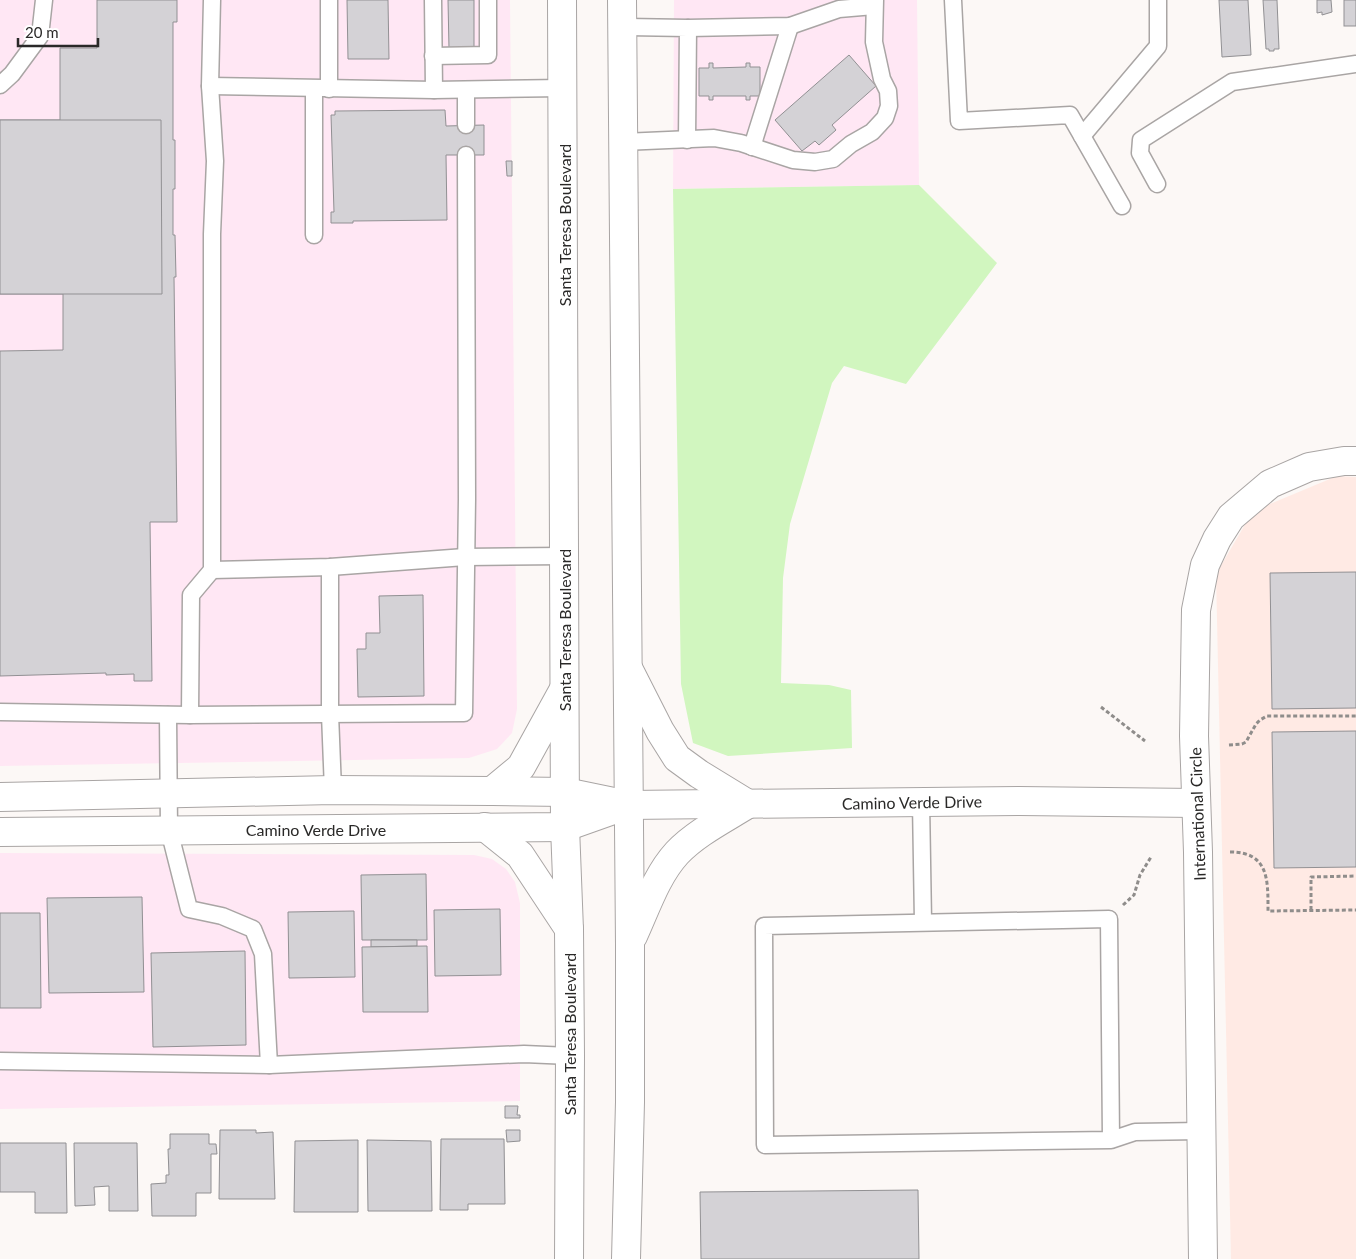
<svg xmlns="http://www.w3.org/2000/svg" width="1356" height="1259" font-family="Lato,sans-serif">
<style>
.commercial{fill:#ffe7f4}
.medical{fill:#ffeae4}
.green{fill:#d1f6bf}
.building{fill:#d4d2d6;stroke:#919093}
.lines{fill:none;stroke-linecap:round;stroke-linejoin:round}
.service-casing{stroke:#a9a5a4;stroke-width:19}
.tertiary-casing{stroke:#a9a5a4;stroke-width:30}
.secondary-casing{stroke:#a9a5a4;stroke-width:30}
.path{stroke:#8f8d8b;stroke-width:3;stroke-dasharray:4 2.5;stroke-linecap:butt}
.service{stroke:#fff;stroke-width:16}
.tertiary{stroke:#fff;stroke-width:28}
.secondary{stroke:#fff;stroke-width:28}
.labels{text-anchor:middle;dominant-baseline:central;stroke-width:4;stroke-linejoin:round;paint-order:stroke}
.street-label{font-size:16px;fill:#2a2928;stroke:#fff}
</style>
<rect width="100%" height="100%" fill="#fcf8f6"/>
<g class="commercial">
<path d="M 0,0 L 510,0 L 517,709 L 512,733 L 497,749 L 469,758 L 0,766 Z"/>
<path d="M 674,0 L 917,0 L 919,185 L 673,189 Z"/>
<path d="M 0,853 L 474,855 L 492,859 L 506,869 L 515,882 L 520,903 L 520,1101 L 0,1109 Z"/>
</g>
<path class="medical" d="M 1337,476 L 1356,477 L 1356,1259 L 1231,1259 L 1216,574 L 1253,511 Z"/>
<path class="green" d="M 919,185 L 997,263 L 906,384 L 844,366 L 832,383 L 790,524 L 783,578 L 781,683 L 829,685 L 851,690 L 852,748 L 728,756 L 693,743 L 681,684 L 673,189 Z"/>
<g class="building">
<path d="M 97,0 L 177,0 L 177,22 L 173,22 L 173,140 L 175,140 L 175,189 L 173,189 L 173,235 L 175,235 L 176,277 L 174,277 L 177,522 L 150,522 L 152,681 L 134,681 L 134,674 L 106,675 L 106,673 L 0,676 L 0,351 L 63,350 L 63,294 L 0,294 L 0,120 L 60,120 L 60,48 L 97,48 Z"/>
<path d="M 347,0 L 388,0 L 389,59 L 348,59 Z"/>
<path d="M 448,0 L 474,0 L 474,49 L 449,49 Z"/>
<path d="M 1219,0 L 1248,0 L 1251,55 L 1222,57 Z"/>
<path d="M 1263,0 L 1277,0 L 1279,49 L 1274,49 L 1274,51 L 1269,51 L 1269,49 L 1266,49 Z"/>
<path d="M 1317,0 L 1331,0 L 1332,12 L 1322,15 L 1322,12 L 1317,13 Z"/>
<rect x="1344" y="0" width="12" height="26"/>
<path d="M 849,55 L 876,86 L 832,125 L 836,130 L 819,145 L 815,141 L 802,151 L 775,120 Z"/>
<path d="M 709,63 L 713,63 L 713,68 L 746,67 L 746,63 L 750,63 L 750,67 L 760,67 L 760,96 L 750,96 L 750,100 L 746,100 L 746,96 L 713,96 L 713,100 L 709,100 L 709,96 L 699,96 L 699,68 L 709,68 Z"/>
<path d="M 445,110 L 446,126 L 484,125 L 484,155 L 446,155 L 447,220 L 353,221 L 353,223 L 331,223 L 331,212 L 334,212 L 331,115 L 335,115 L 335,111 Z"/>
<path d="M 0,120 L 161,120 L 162,294 L 0,294 Z"/>
<path d="M 506,161 L 512,161 L 512,176 L 507,176 Z"/>
<path d="M 1356,572 L 1356,708 L 1272,709 L 1270,573 Z"/>
<path d="M 423,595 L 424,696 L 358,697 L 357,649 L 366,649 L 366,633 L 380,633 L 379,596 Z"/>
<path d="M 1356,731 L 1356,867 L 1274,868 L 1272,732 Z"/>
<path d="M 426,874 L 427,940 L 362,940 L 361,875 Z"/>
<path d="M 142,897 L 144,992 L 49,993 L 47,898 Z"/>
<path d="M 500,909 L 501,975 L 435,976 L 434,910 Z"/>
<path d="M 354,911 L 355,977 L 289,978 L 288,912 Z"/>
<path d="M 0,913 L 40,913 L 41,1008 L 0,1008 Z"/>
<path d="M 371,940 L 417,940 L 417,946 L 371,947 Z"/>
<path d="M 427,946 L 428,1012 L 363,1012 L 362,947 Z"/>
<path d="M 245,951 L 246,1045 L 153,1047 L 151,953 Z"/>
<path d="M 505,1106 L 518,1106 L 517,1115 L 520,1115 L 520,1118 L 505,1118 Z"/>
<path d="M 220,1130 L 256,1130 L 256,1133 L 273,1132 L 275,1199 L 219,1199 Z"/>
<path d="M 506,1130 L 520,1130 L 520,1141 L 507,1142 Z"/>
<path d="M 170,1134 L 209,1134 L 209,1144 L 216,1144 L 217,1154 L 211,1154 L 211,1193 L 196,1193 L 196,1216 L 152,1216 L 151,1184 L 166,1183 L 166,1175 L 169,1175 L 168,1149 L 170,1149 Z"/>
<path d="M 441,1139 L 504,1139 L 505,1204 L 468,1204 L 468,1210 L 440,1210 Z"/>
<path d="M 358,1140 L 358,1212 L 294,1212 L 295,1141 Z"/>
<path d="M 367,1140 L 431,1141 L 432,1211 L 368,1211 Z"/>
<path d="M 0,1143 L 66,1143 L 67,1213 L 35,1213 L 35,1192 L 0,1192 Z"/>
<path d="M 74,1143 L 137,1143 L 138,1211 L 109,1211 L 109,1186 L 94,1187 L 95,1205 L 75,1206 Z"/>
<path d="M 918,1190 L 919,1259 L 701,1259 L 700,1192 Z"/>
</g>
<g class="lines">
<defs>
<g id="service">
<path d="M 329,0 L 329,89"/>
<path d="M 433,0 L 434,90"/>
<path d="M 953,0 L 959,121 L 1070,115 L 1122,206"/>
<path d="M 627,27 L 688,28 L 687,140"/>
<path d="M 688,28 L 790,26 L 839,9 L 874,6"/>
<path d="M 433,56 L 488,55 L 488,0"/>
<path d="M 0,85 L 12,74 L 40,36 L 44,0"/>
<path d="M 210,86 L 434,90 L 563,88"/>
<path d="M 466,90 L 466,125"/>
<path d="M 1082,136 L 1158,46 L 1158,0"/>
<path d="M 623,142 L 714,138 L 741,143 L 793,160 L 815,162 L 833,159 L 851,144 L 872,132 L 885,118 L 889,106 L 888,91 L 882,79 L 874,42 L 875,0"/>
<path d="M 752,147 L 790,26"/>
<path d="M 1157,184 L 1140,153 L 1141,140 L 1232,82 L 1356,64"/>
<path d="M 314,235 L 314,89"/>
<path d="M 330,567 L 330,714 L 333,790"/>
<path d="M 212,570 L 330,567 L 465,557 L 564,556"/>
<path d="M 0,712 L 190,715 L 464,713 L 467,499 L 466,155"/>
<path d="M 168,715 L 169,830 L 189,909 L 222,916 L 253,929 L 263,954 L 269,1065"/>
<path d="M 190,715 L 191,595 L 212,570 L 212,234 L 215,161 L 210,86 L 212,0"/>
<path d="M 921,802 L 923,922"/>
<path d="M 0,1061 L 269,1065 L 524,1054 L 570,1056"/>
<path d="M 1111,1140 L 1109,919 L 764,926 L 765,1145 L 1111,1140 L 1135,1132 L 1201,1131"/>
</g>
<g id="tertiary">
<path d="M 0,797 L 333,790 L 492,791 L 565,792 L 628,805 L 1019,801 L 1196,803"/>
<path d="M 0,832 L 565,827 L 627,805"/>
<path d="M 1203,1259 L 1198,852 L 1194,736 L 1196,610 L 1205,565 L 1217,539 L 1231,517 L 1270,484 L 1309,467 L 1344,461 L 1356,461"/>
</g>
<g id="secondary">
<path d="M 562,0 L 565,827 L 569,930 L 570,1056 L 569,1259"/>
<path d="M 622,0 L 630,944 L 630,1102 L 626,1259"/>
<path d="M 629,670 L 660,731 L 677,758 L 699,774 L 748,804 C 724,819 696,833 677,853 C 656,876 646,908 633,936"/>
<path d="M 492,791 L 521,767 L 564,689"/>
<path d="M 485,827 L 520,855 L 569,929"/>
</g>
</defs>
<use href="#service" class="service-casing"/>
<use href="#tertiary" class="tertiary-casing"/>
<use href="#secondary" class="secondary-casing"/>
<g class="path">
<path d="M 1101,707 L 1145,741"/>
<path d="M 1229,745 L 1242,744 L 1246,742 L 1256,724 L 1260,720 L 1267,716 L 1356,716"/>
<path d="M 1230,852 C 1269,852 1268,880 1268,911 L 1356,910"/>
<path d="M 1123,905 L 1134,895 L 1140,875 L 1151,857"/>
<path d="M 1311,910 L 1311,877 L 1356,876"/>
</g>
<use href="#service" class="service"/>
<use href="#tertiary" class="tertiary"/>
<use href="#secondary" class="secondary"/>
</g>
<g class="labels">
<g class="street-label">
<text transform="translate(564 225) rotate(-90)">Santa Teresa Boulevard</text>
<text transform="translate(564 630) rotate(-90)">Santa Teresa Boulevard</text>
<text transform="translate(912 802) rotate(-1)">Camino Verde Drive</text>
<text transform="translate(1197 814) rotate(-92)">International Circle</text>
<text x="316" y="829">Camino Verde Drive</text>
<text transform="translate(569 1034) rotate(-90)">Santa Teresa Boulevard</text>
</g>
</g>
<path d="M18 38v8h80v-8" fill="none" stroke="#2a2928" stroke-width="2.5"/>
<text x="25" y="38" font-size="15" fill="#2a2928" stroke="#ffffff" stroke-width="4" paint-order="stroke">20 m</text>
</svg>
